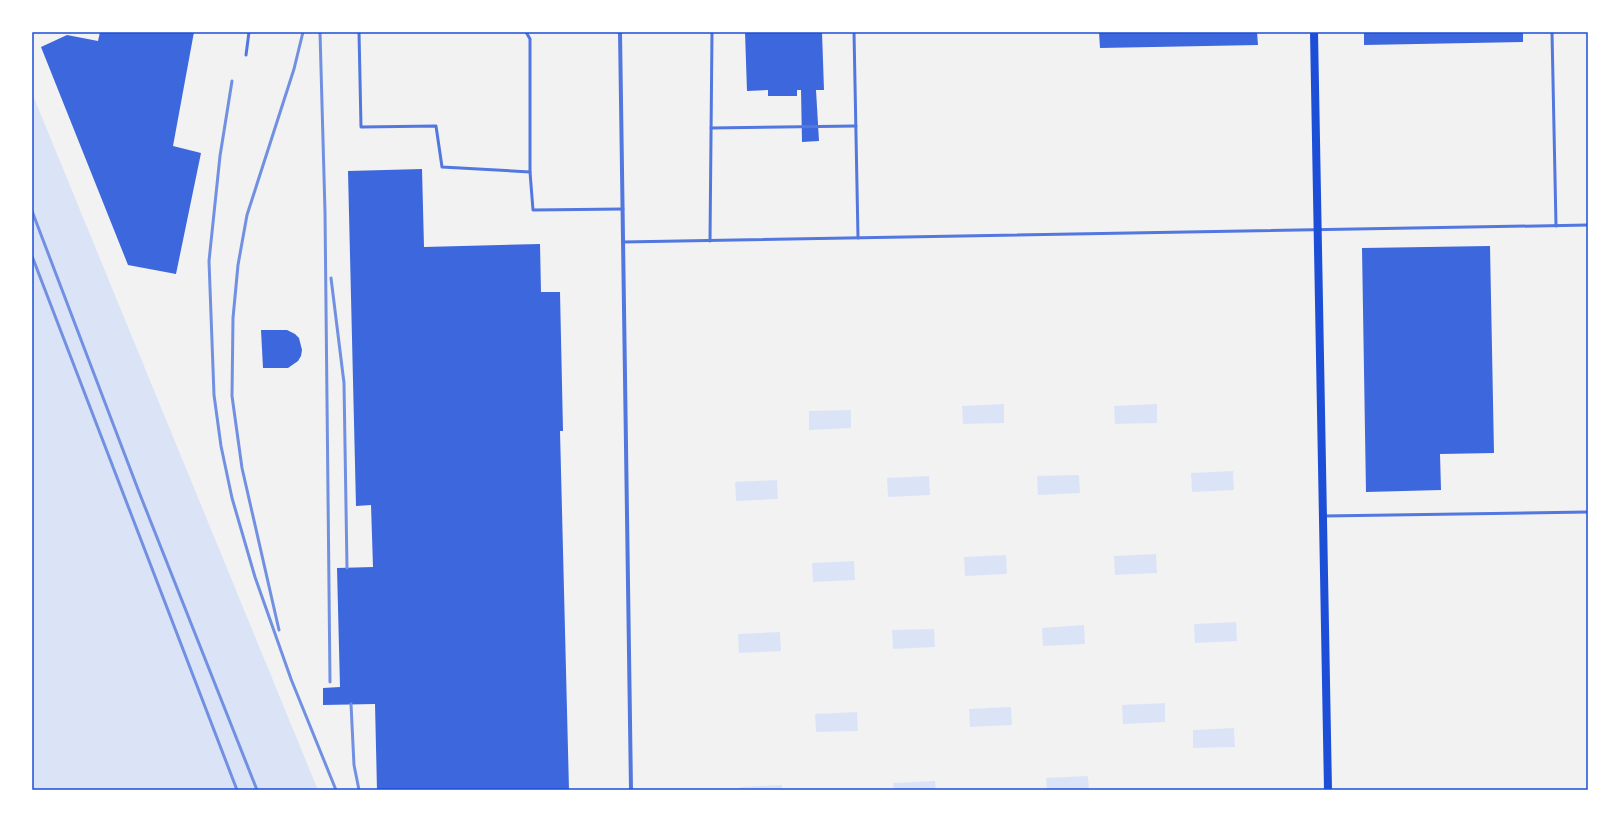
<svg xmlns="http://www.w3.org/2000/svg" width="1620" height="822" font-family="Commissioner,sans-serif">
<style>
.green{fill:#dbe4f7}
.building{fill:#3d67dc}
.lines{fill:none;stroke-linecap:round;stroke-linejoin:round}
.service{stroke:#5277de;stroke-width:3}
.minor{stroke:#5277de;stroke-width:4}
.secondary{stroke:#1d4ed8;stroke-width:8}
.rail{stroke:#7290e2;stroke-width:3}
.neatline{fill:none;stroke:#1d4ed8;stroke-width:1.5}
</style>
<rect width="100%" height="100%" fill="#f2f2f2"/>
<g class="green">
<path d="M 32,93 L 318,790 L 32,790 Z"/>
<path d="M 1004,404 L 1004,423 L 963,424 L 962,406 Z"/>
<path d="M 1157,404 L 1157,423 L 1115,424 L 1114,406 Z"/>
<path d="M 851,410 L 851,428 L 809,430 L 809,411 Z"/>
<path d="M 1233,471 L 1234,490 L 1192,492 L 1191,473 Z"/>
<path d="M 1079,475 L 1080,493 L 1038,495 L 1037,476 Z"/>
<path d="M 929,476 L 930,495 L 888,497 L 887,478 Z"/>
<path d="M 777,480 L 778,499 L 736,501 L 735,482 Z"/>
<path d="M 1156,554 L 1157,573 L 1115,575 L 1114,556 Z"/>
<path d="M 1006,555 L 1007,574 L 965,576 L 964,557 Z"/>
<path d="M 854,561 L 855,580 L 813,582 L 812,563 Z"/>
<path d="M 1236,622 L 1237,641 L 1195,643 L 1194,624 Z"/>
<path d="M 1084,625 L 1085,644 L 1043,646 L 1042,628 Z"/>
<path d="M 934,629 L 935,647 L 893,649 L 892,630 Z"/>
<path d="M 780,632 L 781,651 L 739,653 L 738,634 Z"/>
<path d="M 1165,703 L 1165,722 L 1123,724 L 1122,705 Z"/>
<path d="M 1011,707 L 1012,725 L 970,727 L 969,709 Z"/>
<path d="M 857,712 L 858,731 L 816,732 L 815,714 Z"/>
<path d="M 1234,728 L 1235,747 L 1193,748 L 1193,730 Z"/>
<path d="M 1088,776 L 1089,790 L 1047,790 L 1046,778 Z"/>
<path d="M 935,781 L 936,790 L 894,790 L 893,783 Z"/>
<path d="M 782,785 L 782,790 L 740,790 L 740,787 Z"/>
</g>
<g class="building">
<path d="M 100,32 L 194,32 L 173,146 L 201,153 L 176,274 L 128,265 L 41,47 L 67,35 L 98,41 Z"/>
<path d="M 745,32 L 822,32 L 824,90 L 816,90 L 819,141 L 802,142 L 801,90 L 797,90 L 797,96 L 768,96 L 768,90 L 747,91 Z"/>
<path d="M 1099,32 L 1257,32 L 1258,45 L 1100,48 Z"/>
<path d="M 1364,32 L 1523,32 L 1523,42 L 1364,45 Z"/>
<path d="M 422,169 L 424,247 L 540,244 L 541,292 L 560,292 L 563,431 L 560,431 L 569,790 L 377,790 L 375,704 L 323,705 L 323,688 L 340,687 L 337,568 L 373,567 L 371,505 L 356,506 L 348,171 Z"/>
<path d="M 1490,246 L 1494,453 L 1440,454 L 1441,490 L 1366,492 L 1362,248 Z"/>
<path d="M 261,330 L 287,330 L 295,334 L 299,338 L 302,350 L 301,356 L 298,361 L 288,368 L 263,368 Z"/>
</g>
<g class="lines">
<g class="service">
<path d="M 359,32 L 361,127 L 436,126 L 442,167 L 530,172 L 533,210 L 623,209"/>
<path d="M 526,32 L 530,39 L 530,172"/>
<path d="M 854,32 L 858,238"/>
<path d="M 1552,32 L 1556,226"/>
<path d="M 246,55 L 249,32"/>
<path d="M 711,128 L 856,126"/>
<path d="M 710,241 L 712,32"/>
<path d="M 623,242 L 1588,225"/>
<path d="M 1324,516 L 1588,512"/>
</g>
<path class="minor" d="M 620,32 L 631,790"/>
<path class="secondary" d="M 1314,32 L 1328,790"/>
<g class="rail">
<path d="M 320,32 L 325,212 L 330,682"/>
<path d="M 232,81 L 220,156 L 209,261 L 214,395 L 221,446 L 232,498 L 255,577 L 291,679 L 336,790"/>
<path d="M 32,211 L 139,492 L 257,790"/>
<path d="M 32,256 L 237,790"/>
<path d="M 331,278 L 344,383 L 347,568"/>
<path d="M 279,630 L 242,468 L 232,396 L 233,318 L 238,265 L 247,215 L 294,69 L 303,32"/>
<path d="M 351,704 L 354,765 L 359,790"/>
</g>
</g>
<rect width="1620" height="822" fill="none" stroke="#ffffff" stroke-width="66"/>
<rect x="33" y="33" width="1554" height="756" class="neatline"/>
</svg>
